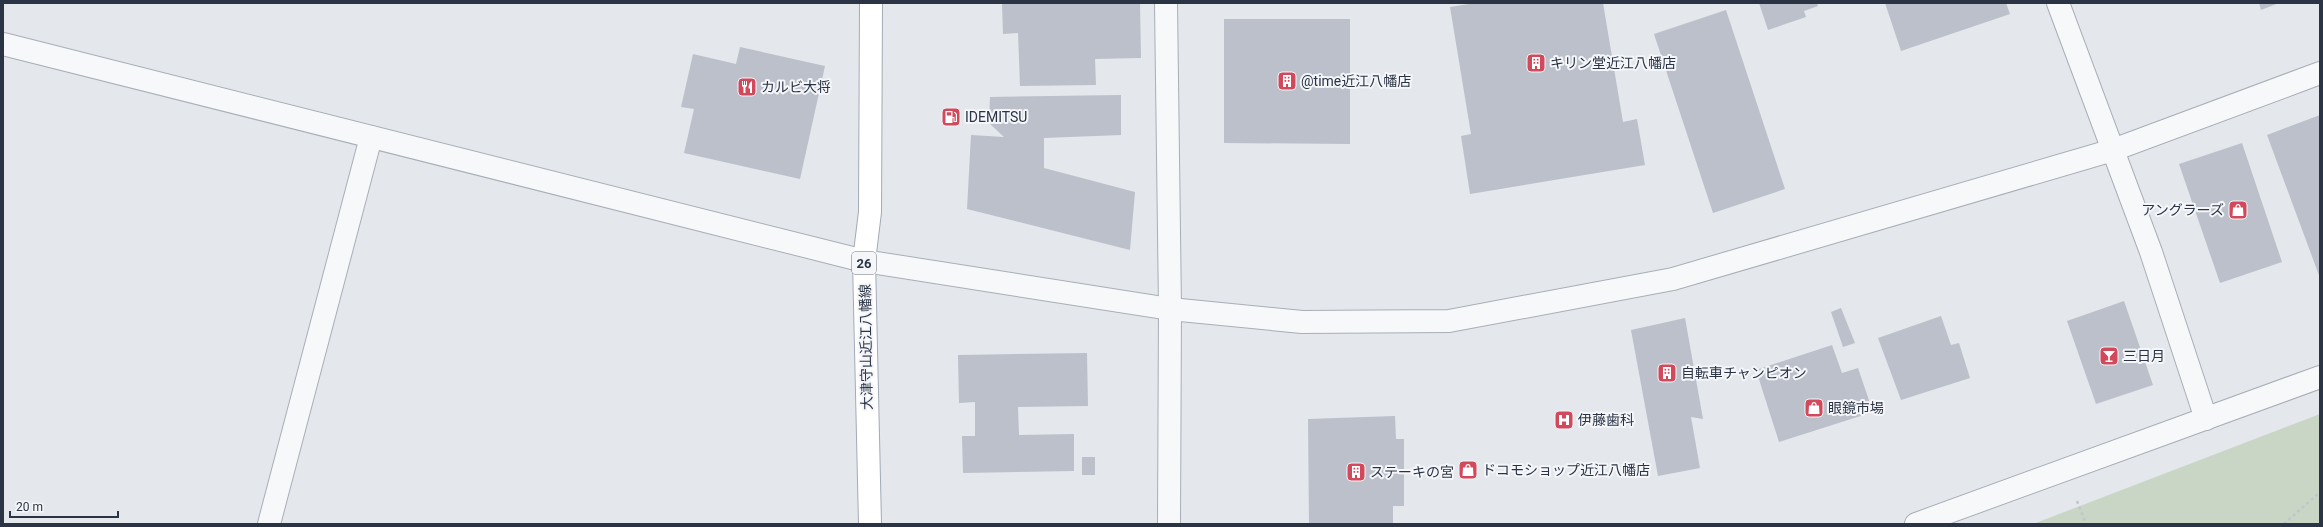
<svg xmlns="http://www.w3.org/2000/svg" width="2323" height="527" font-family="Roboto,'Noto Sans JP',sans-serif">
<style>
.green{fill:#c9d6c5}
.building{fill:#bbc0ca}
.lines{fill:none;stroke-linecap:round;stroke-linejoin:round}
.minor-casing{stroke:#a9aeb7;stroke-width:24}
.major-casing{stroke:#a3abb8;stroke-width:24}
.path{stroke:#c2c5cb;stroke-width:2.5;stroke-dasharray:3 3;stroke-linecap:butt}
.minor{stroke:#f7f8fa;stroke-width:22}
.major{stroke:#fff;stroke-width:22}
.labels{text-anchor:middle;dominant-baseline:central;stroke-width:4;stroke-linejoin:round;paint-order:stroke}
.shield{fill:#f4f6f9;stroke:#676e7b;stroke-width:1}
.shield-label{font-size:13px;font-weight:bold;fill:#2b3445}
.poi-label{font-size:14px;fill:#2b3445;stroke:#f4f6f9;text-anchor:start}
.street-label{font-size:14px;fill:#2b3445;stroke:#f4f6f9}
</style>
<rect width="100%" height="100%" fill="#e4e7ec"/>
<path class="green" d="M 2320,414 L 2320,524 L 2033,524 Z"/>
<g class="building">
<path d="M 1002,3 L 1140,3 L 1141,58 L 1095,59 L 1096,85 L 1020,86 L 1018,33 L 1003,34 Z"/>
<path d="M 1475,3 L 1603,3 L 1623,122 L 1637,119 L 1645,165 L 1470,194 L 1461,136 L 1471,134 L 1450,7 Z"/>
<path d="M 1759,3 L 1817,3 L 1818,6 L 1804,11 L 1806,17 L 1768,30 Z"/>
<path d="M 1885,3 L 2006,3 L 2010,14 L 1901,51 Z"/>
<path d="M 2259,3 L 2279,3 L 2261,10 Z"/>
<path d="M 1726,10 L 1785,189 L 1713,213 L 1654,34 Z"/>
<path d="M 1224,19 L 1350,19 L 1350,144 L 1224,143 Z"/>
<path d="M 740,47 L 825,66 L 800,179 L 684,153 L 694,109 L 681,107 L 693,54 L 736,64 Z"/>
<path d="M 1121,95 L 1121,135 L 1044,138 L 1044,168 L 1135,192 L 1130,250 L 967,209 L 971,135 L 1004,137 L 989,123 L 990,97 Z"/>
<path d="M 2320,115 L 2320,278 L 2267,135 Z"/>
<path d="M 2242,143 L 2282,262 L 2220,283 L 2179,164 Z"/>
<path d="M 2124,301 L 2153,385 L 2096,404 L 2067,321 Z"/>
<path d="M 1841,308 L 1855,343 L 1843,347 L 1831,312 Z"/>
<path d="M 1941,316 L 1951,345 L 1959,343 L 1970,378 L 1901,400 L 1878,338 Z"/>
<path d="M 1685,318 L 1703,419 L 1691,417 L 1700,468 L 1658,476 L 1631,330 Z"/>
<path d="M 1832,345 L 1842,373 L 1858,368 L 1873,412 L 1779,442 L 1756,370 Z"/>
<path d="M 1087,353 L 1088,406 L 1018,407 L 1019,435 L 1074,434 L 1074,471 L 963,473 L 962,436 L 975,436 L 975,402 L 959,403 L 958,355 Z"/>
<path d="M 1395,416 L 1396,439 L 1404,439 L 1404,506 L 1393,506 L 1393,524 L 1309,524 L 1308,419 Z"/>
<rect x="1082" y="457" width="13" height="18"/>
</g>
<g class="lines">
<defs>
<g id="minor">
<path d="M 1166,3 L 1170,309 L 1169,524"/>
<path d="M 2058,3 L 2151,252 L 2206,419"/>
<path d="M 3,44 L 864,261 L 1170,309 L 1302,322 L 1449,321 L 1673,279 L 2113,150 L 2320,73"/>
<path d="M 269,524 L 371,137"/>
<path d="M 1916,524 L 2320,377"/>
</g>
<path id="major" d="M 870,524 L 864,261 L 870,212 L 871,3"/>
</defs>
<use href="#minor" class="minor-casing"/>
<use href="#major" class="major-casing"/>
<g class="path">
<path d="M 2077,501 L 2086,524"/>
<path d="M 2284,524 L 2320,492"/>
</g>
<use href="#minor" class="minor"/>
<use href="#major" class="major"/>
</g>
<defs>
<symbol id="building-square" viewBox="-11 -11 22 22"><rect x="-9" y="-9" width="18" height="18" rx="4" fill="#d1495b" stroke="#f4f6f9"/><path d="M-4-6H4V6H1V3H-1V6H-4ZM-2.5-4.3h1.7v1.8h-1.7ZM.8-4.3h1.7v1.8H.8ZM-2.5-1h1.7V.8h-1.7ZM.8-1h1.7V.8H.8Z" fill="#fff"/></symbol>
<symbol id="restaurant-square" viewBox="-11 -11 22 22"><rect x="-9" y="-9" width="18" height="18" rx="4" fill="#d1495b" stroke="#f4f6f9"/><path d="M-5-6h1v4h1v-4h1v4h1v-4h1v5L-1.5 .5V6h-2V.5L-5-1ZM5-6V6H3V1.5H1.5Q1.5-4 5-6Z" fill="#fff"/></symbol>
<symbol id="fuel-square" viewBox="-11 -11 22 22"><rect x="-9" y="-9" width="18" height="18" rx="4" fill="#d1495b" stroke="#f4f6f9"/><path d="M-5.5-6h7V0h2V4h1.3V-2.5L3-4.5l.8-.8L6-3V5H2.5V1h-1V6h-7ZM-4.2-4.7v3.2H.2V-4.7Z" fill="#fff"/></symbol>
<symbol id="shop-square" viewBox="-11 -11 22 22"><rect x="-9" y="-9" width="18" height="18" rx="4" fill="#d1495b" stroke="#f4f6f9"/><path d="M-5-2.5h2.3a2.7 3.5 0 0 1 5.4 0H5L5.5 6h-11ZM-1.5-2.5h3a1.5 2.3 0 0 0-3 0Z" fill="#fff"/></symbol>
<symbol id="bar-square" viewBox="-11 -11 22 22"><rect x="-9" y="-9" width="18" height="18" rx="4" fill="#d1495b" stroke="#f4f6f9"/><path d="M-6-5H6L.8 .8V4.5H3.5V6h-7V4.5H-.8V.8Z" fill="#fff"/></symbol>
<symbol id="hospital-square" viewBox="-11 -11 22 22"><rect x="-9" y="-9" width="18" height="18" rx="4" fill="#d1495b" stroke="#f4f6f9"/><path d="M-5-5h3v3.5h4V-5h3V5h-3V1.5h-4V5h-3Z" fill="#fff"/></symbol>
</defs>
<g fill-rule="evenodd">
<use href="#building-square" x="1525" y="52" width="22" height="22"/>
<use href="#building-square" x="1276" y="70" width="22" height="22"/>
<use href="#restaurant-square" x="736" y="76" width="22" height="22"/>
<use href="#fuel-square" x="940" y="106" width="22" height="22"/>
<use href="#shop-square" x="2227" y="199" width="22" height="22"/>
<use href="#bar-square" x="2098" y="345" width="22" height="22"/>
<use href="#building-square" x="1656" y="362" width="22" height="22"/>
<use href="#shop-square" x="1803" y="397" width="22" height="22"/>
<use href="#hospital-square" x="1553" y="409" width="22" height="22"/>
<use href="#shop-square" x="1457" y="459" width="22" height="22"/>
<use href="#building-square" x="1345" y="461" width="22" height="22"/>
</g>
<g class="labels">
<rect class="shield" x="852" y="252" width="24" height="22" rx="3"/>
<g class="shield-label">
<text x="864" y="263">26</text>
</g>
<g class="poi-label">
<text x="1550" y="63">キリン堂近江八幡店</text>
<text x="1301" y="81">@time近江八幡店</text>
<text x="761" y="87">カルビ大将</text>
<text x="965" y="117">IDEMITSU</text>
<text x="2224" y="210" text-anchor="end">アングラーズ</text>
<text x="2123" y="356">三日月</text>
<text x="1681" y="373">自転車チャンピオン</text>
<text x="1828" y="408">眼鏡市場</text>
<text x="1578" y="420">伊藤歯科</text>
<text x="1482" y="470">ドコモショップ近江八幡店</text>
<text x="1370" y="472">ステーキの宮</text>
</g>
<g class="street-label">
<text transform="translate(866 347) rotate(-91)">大津守山近江八幡線</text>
</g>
</g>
<rect width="2323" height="527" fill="none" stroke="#2b3445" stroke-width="8"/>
<path d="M10 511v6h108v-6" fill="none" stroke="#2b3445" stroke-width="2"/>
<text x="16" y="511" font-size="12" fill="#2b3445" stroke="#f4f6f9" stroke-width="3" paint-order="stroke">20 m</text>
</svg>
